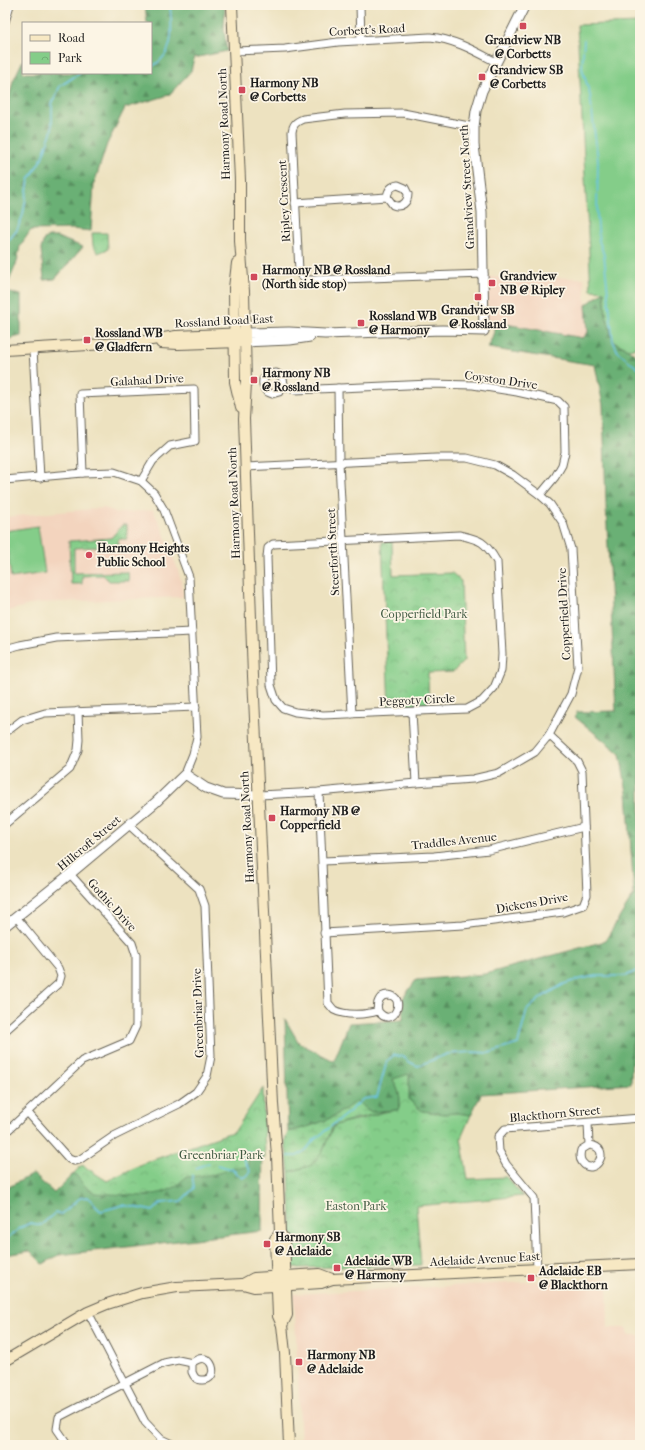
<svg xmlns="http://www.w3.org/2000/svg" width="645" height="1450" font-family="'IM FELL French Canon',serif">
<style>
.built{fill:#f3d4be}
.green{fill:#84cd89;stroke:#507452}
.forest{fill:url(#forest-firs);stroke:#446648}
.wetland{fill:url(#wetland-marsh);stroke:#507452}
.park{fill:url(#park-crowns);stroke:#507452}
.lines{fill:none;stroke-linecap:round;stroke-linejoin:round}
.stream{stroke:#67c3e5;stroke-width:1.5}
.minor-casing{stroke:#656155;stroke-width:9}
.tertiary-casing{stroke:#656155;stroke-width:11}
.secondary-casing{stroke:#656155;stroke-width:12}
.minor{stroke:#fff;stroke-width:7}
.tertiary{stroke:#fff;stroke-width:9}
.secondary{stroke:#f7e8c3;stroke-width:10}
.poi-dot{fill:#d1495b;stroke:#fcf5e5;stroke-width:1.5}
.labels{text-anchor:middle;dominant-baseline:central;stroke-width:3.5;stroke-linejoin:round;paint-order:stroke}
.street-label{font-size:12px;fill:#1c1c1c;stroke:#fcf5e5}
.poi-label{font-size:12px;font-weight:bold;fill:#1c1c1c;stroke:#fcf5e5;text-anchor:start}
.park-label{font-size:12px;fill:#405a42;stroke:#fcf5e5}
</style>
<defs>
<pattern id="forest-firs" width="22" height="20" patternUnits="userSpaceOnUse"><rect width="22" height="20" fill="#6bb075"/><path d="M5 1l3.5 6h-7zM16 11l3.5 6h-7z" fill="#578e5f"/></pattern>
<pattern id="wetland-marsh" width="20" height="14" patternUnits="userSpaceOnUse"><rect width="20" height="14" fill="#84cd89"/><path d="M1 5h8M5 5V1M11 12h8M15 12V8" fill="none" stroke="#71af76"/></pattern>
<pattern id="park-crowns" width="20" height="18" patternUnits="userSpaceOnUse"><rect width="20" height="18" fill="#84cd89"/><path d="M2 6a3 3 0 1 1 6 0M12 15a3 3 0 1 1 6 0" fill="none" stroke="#71af76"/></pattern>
</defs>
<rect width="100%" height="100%" fill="#fcf5e5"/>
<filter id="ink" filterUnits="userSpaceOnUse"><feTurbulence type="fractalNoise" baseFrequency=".025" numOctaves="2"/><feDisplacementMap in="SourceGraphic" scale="8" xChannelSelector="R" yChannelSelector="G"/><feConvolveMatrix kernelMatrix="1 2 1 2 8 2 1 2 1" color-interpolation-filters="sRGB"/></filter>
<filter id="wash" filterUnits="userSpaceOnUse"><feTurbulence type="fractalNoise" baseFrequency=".012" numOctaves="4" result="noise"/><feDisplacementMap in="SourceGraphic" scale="16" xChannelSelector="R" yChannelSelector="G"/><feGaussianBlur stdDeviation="0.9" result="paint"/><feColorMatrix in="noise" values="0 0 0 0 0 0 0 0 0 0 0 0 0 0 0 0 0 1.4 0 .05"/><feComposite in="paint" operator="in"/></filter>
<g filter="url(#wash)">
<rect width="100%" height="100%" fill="#ede2c0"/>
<g class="built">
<path d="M 487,277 L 584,278 L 588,332 L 583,338 L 506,324 L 487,323 Z"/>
<path d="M 104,508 L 118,513 L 153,510 L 162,528 L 178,570 L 182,585 L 183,597 L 36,603 L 5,612 L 5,517 Z"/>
<path d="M 607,1278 L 608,1328 L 627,1328 L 628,1335 L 640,1335 L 640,1445 L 301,1445 L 294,1294 Z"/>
</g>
<g class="green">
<path d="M 640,23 L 640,347 L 628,349 L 614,342 L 606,315 L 604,291 L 591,290 L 577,25 Z"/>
<path d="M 38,526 L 45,573 L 11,578 L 5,531 Z"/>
<path d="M 640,1022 L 640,1059 L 631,1064 L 632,1044 Z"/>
</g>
<g class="forest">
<path d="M 145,5 L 225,5 L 224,30 L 227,51 L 194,58 L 191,71 L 169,95 L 125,108 L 107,144 L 94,184 L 91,231 L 72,229 L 31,230 L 20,246 L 17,262 L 5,291 L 5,118 L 13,81 L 23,60 L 23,73 L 151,73 L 151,23 L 147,23 Z"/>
<path d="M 49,237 L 57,237 L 83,247 L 55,279 L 44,280 L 41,249 L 44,239 Z"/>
<path d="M 604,291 L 606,315 L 614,342 L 628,349 L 640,358 L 640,1022 L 632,1044 L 631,1084 L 481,1094 L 471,1115 L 457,1113 L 444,1114 L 422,1111 L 409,1100 L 409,1075 L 393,1079 C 398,1090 403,1098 398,1110 L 371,1112 L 356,1101 C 332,1120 317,1125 288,1132 L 285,1019 L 299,1043 L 334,1061 L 349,1023 L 403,1020 L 403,998 L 416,980 L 485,974 L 605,941 L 634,894 L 627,792 L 620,754 L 575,717 L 577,712 L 616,711 L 606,505 L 603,405 L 595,365 L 488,348 L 494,332 L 494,323 L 506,324 L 583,338 L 588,332 L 586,305 Z"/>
<path d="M 5,292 L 21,295 L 21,336 L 5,340 Z"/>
<path d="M 263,1126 L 262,1231 L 59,1255 L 43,1264 L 30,1251 L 5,1255 L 5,1189 L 33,1174 L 54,1193 L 74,1173 L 85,1186 L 186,1177 Z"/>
</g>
<path class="wetland" d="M 356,1101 L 371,1112 L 385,1111 C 368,1117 350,1119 333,1126 L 322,1153 L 310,1166 L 289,1172 L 285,1140 L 288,1132 C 317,1125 332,1120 356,1101 Z"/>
<g class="park">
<path d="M 92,233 L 107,233 L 108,249 L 98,253 L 93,246 Z"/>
<path d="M 122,525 L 127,525 L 127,539 L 118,539 L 118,546 L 74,548 L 74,573 L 128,572 L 129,581 L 109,581 L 103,575 L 82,576 L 82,584 L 71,584 L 69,541 L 111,538 Z"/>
<path d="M 392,541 L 393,575 L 452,573 L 461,581 L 464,661 L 453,672 L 428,673 L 429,707 L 389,709 L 382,542 Z"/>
<path d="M 409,1074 L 409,1100 L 422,1111 L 444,1114 L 457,1113 L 471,1115 L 461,1138 L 468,1179 L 506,1177 L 523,1196 L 416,1206 L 421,1265 L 295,1268 L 293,1267 L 289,1172 L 310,1166 L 322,1153 L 333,1127 C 342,1122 351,1121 361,1119 C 373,1115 385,1111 398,1110 C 403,1098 398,1090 393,1079 Z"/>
<path d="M 263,1088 L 265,1158 L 248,1154 L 249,1160 L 246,1167 L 236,1168 L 211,1175 L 186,1177 L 175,1187 L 164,1192 L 144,1196 L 94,1193 L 85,1186 L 74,1173 L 82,1165 L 107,1181 L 144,1163 L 235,1131 Z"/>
</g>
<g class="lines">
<g class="stream">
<path d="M 584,40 L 582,68 L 590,95 L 598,161 L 597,214 L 599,241 L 604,255 L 613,341 L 618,352 L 640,370"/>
<path d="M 151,67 C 176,54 172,29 170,5"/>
<path d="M 5,245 L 17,230 L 23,215 L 29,180 L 42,158 L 52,130 L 52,104 L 60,86 L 80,73"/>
<path d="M 288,1156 L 297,1156 L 306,1150 L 314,1140 L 350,1111 L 363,1099 L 377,1097 L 387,1061 L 394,1055 L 405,1057 L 407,1061 L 418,1066 L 447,1054 L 472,1052 L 489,1053 L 518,1044 L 527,1010 L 542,997 L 564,984 L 576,980 L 595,976 L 626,976 L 640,969"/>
<path d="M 217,1165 L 232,1169 L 242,1178 L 248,1175 L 250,1171 L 240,1153 L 241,1150 L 262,1156"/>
<path d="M 196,1168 L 209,1163"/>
<path d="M 5,1240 L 20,1228 L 30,1223 L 41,1225 L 56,1212 L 61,1214 L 80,1198 L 88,1197 C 93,1202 95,1207 101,1211 L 123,1205 L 153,1211 L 161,1203 L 181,1201 L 194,1188 L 192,1175"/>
</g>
</g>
</g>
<g filter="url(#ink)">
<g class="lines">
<defs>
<g id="minor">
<path d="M 360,5 L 361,40"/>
<path d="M 5,22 L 10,5"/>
<path d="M 234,51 L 285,49 L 338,42 L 430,37 C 454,39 475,51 496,62"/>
<path d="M 474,127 L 403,113 L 345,114 L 303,119 C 295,122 293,125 292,132 L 299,271 C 301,278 305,280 312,280 L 484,274"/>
<path d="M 295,203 L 387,197 C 388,190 391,186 398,185 L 405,188 L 408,194 C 408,203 401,208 393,205 L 387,197"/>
<path d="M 33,349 L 40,478"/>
<path d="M 284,387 L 279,392 L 272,394 C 265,392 262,387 263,380 L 268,374 L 276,373 C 283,376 284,380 284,387 L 295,390 L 430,384 L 473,385 L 517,392 L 558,401 L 564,407 L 565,452 L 562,465 L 555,477 L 540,495"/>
<path d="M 338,388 L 339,462 L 352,714"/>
<path d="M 246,467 L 436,458 L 467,458 L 495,465 L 513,475 L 540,495 L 550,504 L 563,523 L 571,549 L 578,667 L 571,694 L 549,735 L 535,752 L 499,773 L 473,779 L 416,783 L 319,792 L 259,795"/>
<path d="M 83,473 L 80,394 L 194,389 L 195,441 L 170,446 L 153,461 L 141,481"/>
<path d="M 5,480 L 83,473 L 114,472 L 141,481 L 154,493 L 164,510 L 189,577 L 197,737 L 193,754 L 185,774"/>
<path d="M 459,535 C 481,540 485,541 497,562 L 502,654 L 501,671 L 494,688 L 482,701 L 467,709 L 323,715 L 295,712 L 283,708 L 276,700 L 271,685 L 267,557 L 268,548 L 273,544 Z"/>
<path d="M 5,649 L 20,645 L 56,638 L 192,632"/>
<path d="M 412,712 L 416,783"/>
<path d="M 5,733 L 22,720 L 45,713 L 196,707"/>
<path d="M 319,792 L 328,1003 C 330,1005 332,1008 334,1010 C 345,1016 366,1015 378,1011 C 393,1031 408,996 388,995 C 379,995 376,1004 378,1011"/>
<path d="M 5,824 L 70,769 L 78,750 L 79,740 L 78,711"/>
<path d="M 323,861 L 434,856 L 489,850 L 584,827"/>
<path d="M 324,933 L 463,925 L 563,912 L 583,905 L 587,895 L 582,771 L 577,761 L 549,735"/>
<path d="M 5,1031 L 59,983 L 61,976 L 58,968 L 16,917"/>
<path d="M 28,1113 L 69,1159 L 74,1161 L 79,1160 L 114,1136 L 179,1104 L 196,1092 L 207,1076 L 211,1056 L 205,906 L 199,889 L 129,825"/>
<path d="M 588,1123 L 589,1145 L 581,1150 C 580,1154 579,1158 582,1162 C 594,1179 614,1147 589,1145"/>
<path d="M 5,1133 L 82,1061 L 129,1041 L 136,1026 L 136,955 L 132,943 L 70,874"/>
<path d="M 537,1269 L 534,1198 L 506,1164 L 499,1151 L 498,1137 L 505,1129 L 640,1118"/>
<path d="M 88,1312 L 145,1422 L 161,1439 L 174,1445"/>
<path d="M 68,1445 L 57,1429 L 59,1417 L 164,1363 L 178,1360 L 192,1363 C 212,1346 222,1382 201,1380 C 196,1380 194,1377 192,1372 L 192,1363"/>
</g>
<g id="tertiary">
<path d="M 245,333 L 289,332 L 325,334 L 442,330 L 484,331 L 482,212 L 474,145 L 474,127 L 476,111 L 482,91 L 525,5"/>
<path d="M 245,342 L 290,340 L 310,337"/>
<path d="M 5,926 L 70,874 L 156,802 L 185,774 L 206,788 L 223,794 L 259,795"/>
</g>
<g id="secondary">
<path d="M 232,5 L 240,180 L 240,241 L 244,291 L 246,383 L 244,419 L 253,676 L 273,1104 L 277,1156 L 280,1233 L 284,1239 L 287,1315 L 282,1325"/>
<path d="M 237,263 L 234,288 L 235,382 L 241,408"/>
<path d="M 161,343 L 178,344 L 241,342"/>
<path d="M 5,350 L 139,342 L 176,336 L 245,333"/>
<path d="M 280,1233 L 275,1239 L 278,1316 L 282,1325 L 285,1353 L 289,1445"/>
<path d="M 243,1284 L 254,1278 L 285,1276 L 319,1274 L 332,1279"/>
<path d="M 5,1361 L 88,1312 L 107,1304 L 142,1293 L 177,1287 L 243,1284 L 254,1287 L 276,1286 L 321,1283 L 332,1279 L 640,1264"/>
</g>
</defs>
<use href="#minor" class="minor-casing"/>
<use href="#tertiary" class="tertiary-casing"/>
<use href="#secondary" class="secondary-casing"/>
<use href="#minor" class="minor"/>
<use href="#tertiary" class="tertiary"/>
<use href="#secondary" class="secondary"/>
</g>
</g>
<g class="poi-dot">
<rect x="519" y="22" width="8" height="8" rx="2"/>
<rect x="478" y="73" width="8" height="8" rx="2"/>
<rect x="238" y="86" width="8" height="8" rx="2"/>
<rect x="250" y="273" width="8" height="8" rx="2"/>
<rect x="488" y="279" width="8" height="8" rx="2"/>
<rect x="474" y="293" width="8" height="8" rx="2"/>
<rect x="357" y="319" width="8" height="8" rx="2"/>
<rect x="83" y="336" width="8" height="8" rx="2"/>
<rect x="250" y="376" width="8" height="8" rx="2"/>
<circle cx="89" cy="555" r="4"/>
<rect x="268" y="814" width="8" height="8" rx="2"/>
<rect x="263" y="1240" width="8" height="8" rx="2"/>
<rect x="333" y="1264" width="8" height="8" rx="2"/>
<rect x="527" y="1274" width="8" height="8" rx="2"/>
<rect x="295" y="1358" width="8" height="8" rx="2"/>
</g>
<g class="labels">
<g class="street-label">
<text transform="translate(367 30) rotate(-3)">Corbett's Road</text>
<text transform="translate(224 124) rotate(-92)">Harmony Road North</text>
<text transform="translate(467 187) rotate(-93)">Grandview Street North</text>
<text transform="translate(284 201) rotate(-93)">Ripley Crescent</text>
<text transform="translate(224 321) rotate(-3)">Rossland Road East</text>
<text transform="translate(147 380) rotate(-3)">Galahad Drive</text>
<text transform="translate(501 380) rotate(8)">Coyston Drive</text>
<text transform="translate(234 503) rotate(-92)">Harmony Road North</text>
<text transform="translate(333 552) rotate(-93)">Steerforth Street</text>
<text transform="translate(564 614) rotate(-93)">Copperfield Drive</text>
<text transform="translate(417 700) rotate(-3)">Peggoty Circle</text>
<text transform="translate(247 827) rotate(-93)">Harmony Road North</text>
<text transform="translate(454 841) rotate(-6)">Traddles Avenue</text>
<text transform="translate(89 843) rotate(-40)">Hillcroft Street</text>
<text transform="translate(532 903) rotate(-10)">Dickens Drive</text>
<text transform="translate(112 905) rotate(48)">Gothic Drive</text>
<text transform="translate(198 1013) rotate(-92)">Greenbriar Drive</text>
<text transform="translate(555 1114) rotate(-5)">Blackthorn Street</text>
<text transform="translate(485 1259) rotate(-3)">Adelaide Avenue East</text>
</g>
<g class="poi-label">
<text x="523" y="40" text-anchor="middle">Grandview NB<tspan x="523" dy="14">@ Corbetts</tspan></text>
<text x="490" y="70">Grandview SB<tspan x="490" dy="14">@ Corbetts</tspan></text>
<text x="250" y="83">Harmony NB<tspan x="250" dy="14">@ Corbetts</tspan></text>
<text x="262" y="270">Harmony NB @ Rossland<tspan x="262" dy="14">(North side stop)</tspan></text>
<text x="500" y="276">Grandview<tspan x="500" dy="14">NB @ Ripley</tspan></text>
<text x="478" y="310" text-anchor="middle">Grandview SB<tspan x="478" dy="14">@ Rossland</tspan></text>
<text x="369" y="316">Rossland WB<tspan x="369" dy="14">@ Harmony</tspan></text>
<text x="95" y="333">Rossland WB<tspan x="95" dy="14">@ Gladfern</tspan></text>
<text x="262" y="373">Harmony NB<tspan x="262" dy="14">@ Rossland</tspan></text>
<text x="97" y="548">Harmony Heights<tspan x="97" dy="14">Public School</tspan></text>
<text x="280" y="811">Harmony NB @<tspan x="280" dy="14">Copperfield</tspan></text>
<text x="275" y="1237">Harmony SB<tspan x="275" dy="14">@ Adelaide</tspan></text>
<text x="345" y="1261">Adelaide WB<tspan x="345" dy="14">@ Harmony</tspan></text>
<text x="539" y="1271">Adelaide EB<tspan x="539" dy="14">@ Blackthorn</tspan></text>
<text x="307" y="1355">Harmony NB<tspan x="307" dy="14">@ Adelaide</tspan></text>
</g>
<g class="park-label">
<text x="424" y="614">Copperfield Park</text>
<text x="221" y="1155">Greenbriar Park</text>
<text x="356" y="1206">Easton Park</text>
</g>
</g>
<rect width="645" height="1450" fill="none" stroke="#fcf5e5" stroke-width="20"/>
<rect x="22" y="22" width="130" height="52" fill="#fcf5e5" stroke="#a29e95"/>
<rect x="30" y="35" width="20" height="6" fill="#f7e8c3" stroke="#a29e95"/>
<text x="58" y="42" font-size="12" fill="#1c1c1c">Road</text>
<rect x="30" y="52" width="20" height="12" fill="url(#park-crowns)" stroke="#a29e95"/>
<text x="58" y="62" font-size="12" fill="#1c1c1c">Park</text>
</svg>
